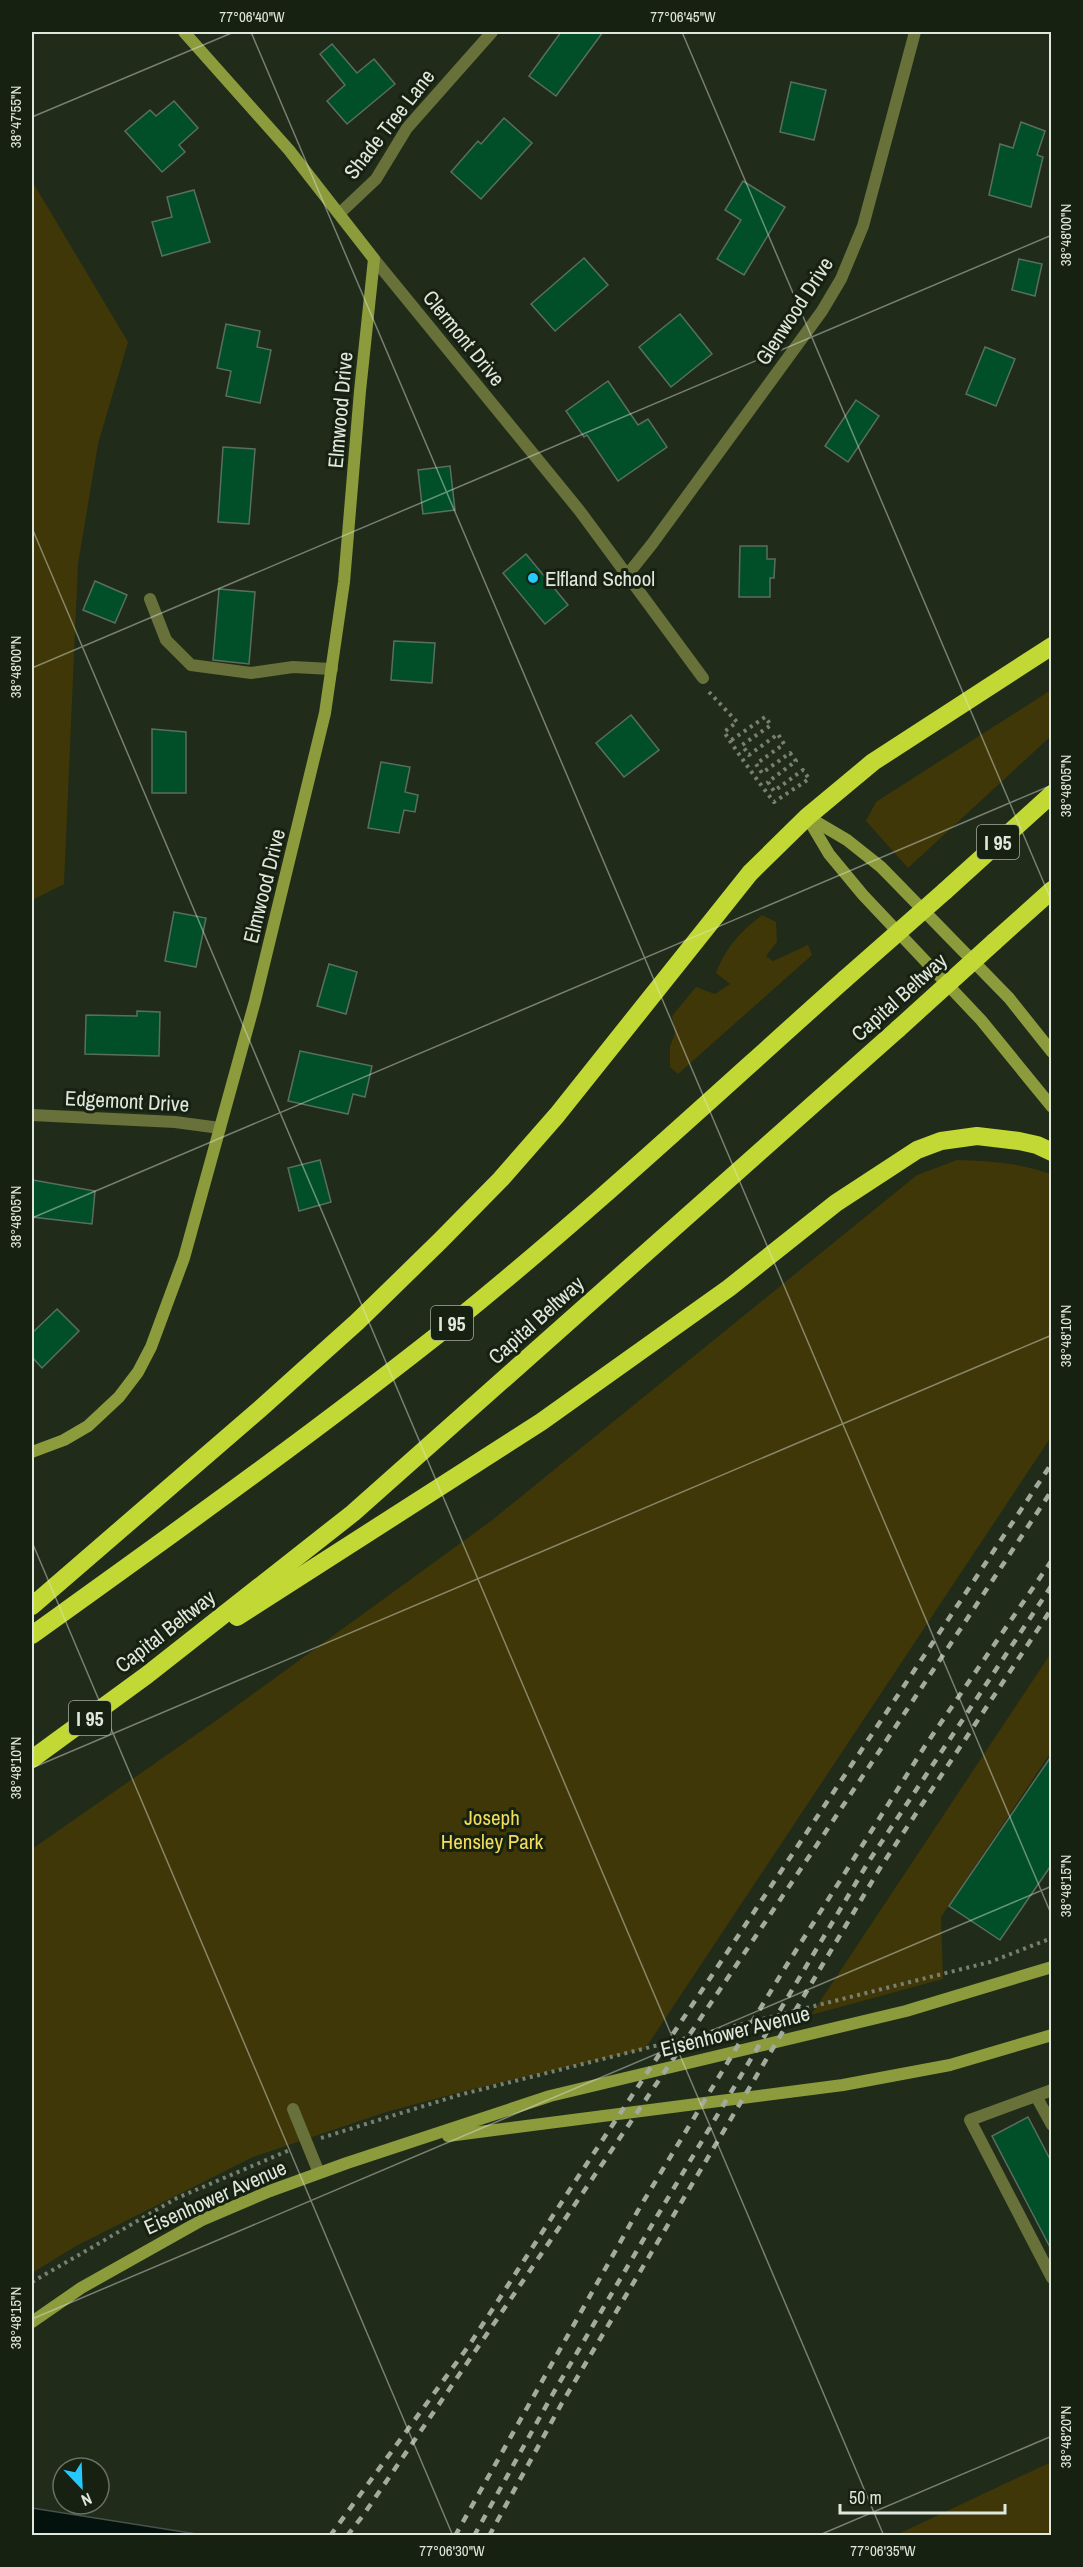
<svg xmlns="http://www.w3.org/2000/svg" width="1083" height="2567" font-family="'Archivo Narrow',sans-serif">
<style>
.green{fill:#3f3708}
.water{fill:#04120d;stroke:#46524b;stroke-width:1.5}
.building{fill:#004f29;stroke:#5a6e60;stroke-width:1.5}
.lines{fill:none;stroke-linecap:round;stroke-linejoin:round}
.path{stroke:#778071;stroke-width:4;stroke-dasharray:3 4.5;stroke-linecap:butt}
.lane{stroke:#677139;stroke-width:12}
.street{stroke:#677139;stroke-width:12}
.secondary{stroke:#8c9b3b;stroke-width:12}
.highway{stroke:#c2d834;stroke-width:18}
.rail{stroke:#a2aa9d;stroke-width:4.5;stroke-dasharray:8 8;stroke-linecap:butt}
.highway-bridge{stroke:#c2d834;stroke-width:18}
.ticks{fill:none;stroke:#e0e7dc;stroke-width:1.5;stroke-opacity:0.45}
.poi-dot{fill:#26c9fe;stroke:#162111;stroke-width:2}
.labels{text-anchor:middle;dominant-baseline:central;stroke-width:6;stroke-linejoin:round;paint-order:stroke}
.shield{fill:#162111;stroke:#a3ac9f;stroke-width:1.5}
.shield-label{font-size:20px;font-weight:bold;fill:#e0e7dc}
.street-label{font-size:21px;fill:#e0e7dc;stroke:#162111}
.poi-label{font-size:21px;fill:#e0e7dc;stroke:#162111;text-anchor:start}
.park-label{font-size:21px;fill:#f3dc5a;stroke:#162111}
.neatline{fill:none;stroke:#e0e7dc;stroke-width:2}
.ticks-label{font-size:15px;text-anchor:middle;fill:#e0e7dc}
</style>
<rect width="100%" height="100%" fill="#202b1a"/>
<g class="green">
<path d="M 32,181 L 128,342 L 98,444 L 78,564 L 64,884 L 32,900 Z"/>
<path d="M 1051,690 L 1051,736 L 908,868 L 866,821 L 876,802 Z"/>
<path d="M 762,915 L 776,922 L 777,942 L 766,956 L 773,961 L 808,945 L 812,955 L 678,1074 L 670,1067 L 670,1046 L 675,1033 L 672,1016 L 696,987 L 715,994 L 730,984 L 716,973 C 726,947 740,932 762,915 Z"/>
<path d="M 957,1160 C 990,1161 1020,1163 1051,1174 L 1051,1437 L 645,2049 L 465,2091 L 386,2112 L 253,2157 L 76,2246 L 32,2273 L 32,1849 L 217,1720 L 491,1521 L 917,1175 Z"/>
<path d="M 1051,1653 L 1051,1752 L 941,1917 L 943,1979 L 811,2015 Z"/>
<path d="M 1051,2462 L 1051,2535 L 896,2535 Z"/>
</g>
<path class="water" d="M 32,2508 L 203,2535 L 32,2535 Z"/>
<g class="building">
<path d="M 561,32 L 603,32 L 556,96 L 529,76 Z"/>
<path d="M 332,44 L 357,73 L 374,59 L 395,84 L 347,124 L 327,101 L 345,85 L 320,54 Z"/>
<path d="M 791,82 L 826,90 L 814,140 L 780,132 Z"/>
<path d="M 174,101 L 198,128 L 179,145 L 185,152 L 162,172 L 125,131 L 150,110 L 156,116 Z"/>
<path d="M 504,118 L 532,143 L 481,199 L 451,172 L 478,141 L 481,144 Z"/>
<path d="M 1021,122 L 1045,131 L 1037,155 L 1043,157 L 1031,207 L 989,195 L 1000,144 L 1013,148 Z"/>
<path d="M 743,181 L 785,207 L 744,275 L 717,259 L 741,220 L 725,210 Z"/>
<path d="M 194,190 L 210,242 L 162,256 L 152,222 L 172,217 L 167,197 Z"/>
<path d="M 584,258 L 608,285 L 555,331 L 531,304 Z"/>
<path d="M 1019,259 L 1042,264 L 1035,296 L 1012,290 Z"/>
<path d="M 680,314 L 712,354 L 671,387 L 639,347 Z"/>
<path d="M 226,324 L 260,331 L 257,347 L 271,350 L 260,403 L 226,396 L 231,371 L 217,368 Z"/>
<path d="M 985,347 L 1015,359 L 996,406 L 966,394 Z"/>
<path d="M 608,381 L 638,425 L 648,419 L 667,447 L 618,481 L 587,435 L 584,437 L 566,411 Z"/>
<path d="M 856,400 L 879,416 L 848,462 L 825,446 Z"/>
<path d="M 223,447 L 255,449 L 249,524 L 218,522 Z"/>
<path d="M 450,466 L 455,510 L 423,514 L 418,470 Z"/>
<path d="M 740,546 L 767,546 L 767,559 L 775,559 L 774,578 L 770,578 L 770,597 L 739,597 Z"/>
<path d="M 526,554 L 568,605 L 545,624 L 503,573 Z"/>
<path d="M 95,581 L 127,595 L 115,623 L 83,610 Z"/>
<path d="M 219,589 L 255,592 L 249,664 L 213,660 Z"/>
<path d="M 394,641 L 435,643 L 432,683 L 391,680 Z"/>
<path d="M 631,715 L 659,750 L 624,777 L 596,743 Z"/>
<path d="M 152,729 L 186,732 L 186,793 L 152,793 Z"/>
<path d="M 381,762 L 410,767 L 405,792 L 418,795 L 415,812 L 404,810 L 399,833 L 368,828 Z"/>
<path d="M 174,912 L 206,918 L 196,967 L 165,961 Z"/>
<path d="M 329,964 L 357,972 L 346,1014 L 317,1006 Z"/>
<path d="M 137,1011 L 160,1012 L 159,1056 L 85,1054 L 86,1015 L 137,1016 Z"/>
<path d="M 300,1051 L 372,1066 L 365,1097 L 353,1094 L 348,1114 L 288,1101 Z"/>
<path d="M 320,1160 L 331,1202 L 299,1211 L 288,1168 Z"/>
<path d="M 33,1180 L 95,1191 L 92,1224 L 32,1217 Z"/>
<path d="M 57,1309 L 79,1331 L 42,1368 L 32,1357 L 32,1333 Z"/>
<path d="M 1052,1755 L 1052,1864 L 1000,1940 L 949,1906 Z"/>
<path d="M 1028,2117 L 1052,2163 L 1052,2251 L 992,2136 Z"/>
</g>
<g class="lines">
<g class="path">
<path d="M 709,692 L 737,722 L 724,732 C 740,756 756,779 774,802 L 809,779 L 803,770 L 774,791 L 768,782 L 796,761 L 790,753 L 762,773 L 756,764 L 784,744 L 778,734 L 749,755 L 742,745 L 771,725 L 765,717 L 730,741"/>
<path d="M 321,2138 L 459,2095 L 990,1962 L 1052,1938"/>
<path d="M 32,2282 L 177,2198 L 292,2149"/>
</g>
<g class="lane">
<path d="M 150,599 L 166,640 L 191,665 L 251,673 L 293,667 L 332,669"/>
<path d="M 1052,2090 L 970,2120 L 1052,2278"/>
<path d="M 1036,2096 L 1052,2125"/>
<path d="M 293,2109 L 319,2173"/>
</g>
<g class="street">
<path d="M 340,213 L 376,179 L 407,128 L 492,32"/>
<path d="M 374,259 L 579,510 L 703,678"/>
<path d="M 628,574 L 652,544 L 822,311 L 841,279 L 863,226 L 915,32"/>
<path d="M 32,1115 L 175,1122 L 220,1128"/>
</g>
<g class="secondary">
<path d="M 807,817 L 829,854 L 863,895 L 981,1020 L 1052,1107"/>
<path d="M 808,817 L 847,840 L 881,867 L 1009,998 L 1052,1052"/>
<path d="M 32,1452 L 64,1440 L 88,1426 L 119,1397 L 138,1372 L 151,1347 L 184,1258 L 255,1001 L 325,713 L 344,582 L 360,391 L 374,259 L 289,150 L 184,32"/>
<path d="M 448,2136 L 843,2085 L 950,2065 L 1052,2035"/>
<path d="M 32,2322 L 81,2288 L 202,2220 L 270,2191 L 347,2163 L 550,2096 L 906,2011 L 1052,1967"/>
</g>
<g class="highway">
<path d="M 945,891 L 1052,794"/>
<path d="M 994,942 L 1052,890"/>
<path d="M 32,1606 L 260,1409 L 357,1322 L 440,1241 L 501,1179 L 557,1115 L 750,873 L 807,817 L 873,762 L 1052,646"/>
<path d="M 237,1617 L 541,1422 L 729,1288 L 836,1203 L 917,1150 L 941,1141 L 977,1136 L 1019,1141 L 1037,1145 L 1052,1152"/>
<path d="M 32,1635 C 174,1533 317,1431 454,1322 C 589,1213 716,1094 845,979"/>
<path d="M 32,1759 L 147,1675 L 353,1513 L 898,1029"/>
</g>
<g class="rail">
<path d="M 330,2536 L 470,2344 L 576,2180 L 1052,1463"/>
<path d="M 347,2536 L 364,2514 C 596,2175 826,1834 1052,1490"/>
<path d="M 455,2536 L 640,2207 L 783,1971 L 925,1746 L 1052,1560"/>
<path d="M 474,2536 L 551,2397 L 656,2218 L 869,1861 L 1052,1585"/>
<path d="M 489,2536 L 562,2403 L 880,1868 L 1052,1608"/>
</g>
<g class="highway-bridge">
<path d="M 845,979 L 945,891"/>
<path d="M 898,1029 L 994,942"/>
</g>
</g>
<path class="ticks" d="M 251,32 L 1052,1916M 682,32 L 1052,902M 32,117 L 234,32M 32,528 L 884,2536M 32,668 L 1052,235M 32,1218 L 1052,785M 32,1542 L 453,2536M 32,1768 L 1052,1335M 32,2319 L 1052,1886M 817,2536 L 1052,2436"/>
<circle class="poi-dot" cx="533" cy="578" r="6"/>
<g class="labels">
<g class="shield">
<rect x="977" y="825" width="42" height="34" rx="4.5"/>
<rect x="431" y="1306" width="42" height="34" rx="4.5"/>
<rect x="69" y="1701" width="42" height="34" rx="4.5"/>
</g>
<g class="shield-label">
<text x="998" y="842">I 95</text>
<text x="452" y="1323">I 95</text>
<text x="90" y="1718">I 95</text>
</g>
<g class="street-label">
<text transform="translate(389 124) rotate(-52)">Shade Tree Lane</text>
<text transform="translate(794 311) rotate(-57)">Glenwood Drive</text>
<text transform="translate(464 338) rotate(51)">Clermont Drive</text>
<text transform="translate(340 410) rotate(-85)">Elmwood Drive</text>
<text transform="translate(264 886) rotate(-76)">Elmwood Drive</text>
<text transform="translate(899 997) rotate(-42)">Capital Beltway</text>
<text transform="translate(127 1101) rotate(3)">Edgemont Drive</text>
<text transform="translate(536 1320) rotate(-42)">Capital Beltway</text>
<text transform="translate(165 1631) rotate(-38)">Capital Beltway</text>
<text transform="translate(735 2031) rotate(-14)">Eisenhower Avenue</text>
<text transform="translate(215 2197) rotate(-24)">Eisenhower Avenue</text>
</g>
<g class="poi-label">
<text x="545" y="578">Elfland School</text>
</g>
<g class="park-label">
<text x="492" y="1817">Joseph<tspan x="492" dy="24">Hensley Park</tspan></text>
</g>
</g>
<rect width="1083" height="2567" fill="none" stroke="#162111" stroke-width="66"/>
<g transform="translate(81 2486) rotate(157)"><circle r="28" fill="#162111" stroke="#677062" stroke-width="1.5"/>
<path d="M0-4.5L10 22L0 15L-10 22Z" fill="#26c9fe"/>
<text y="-9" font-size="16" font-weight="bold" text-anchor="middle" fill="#e0e7dc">N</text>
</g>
<path d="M840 2504v9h165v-9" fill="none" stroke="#e0e7dc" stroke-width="3"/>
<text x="849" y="2504" font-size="18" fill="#e0e7dc" stroke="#162111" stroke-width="4.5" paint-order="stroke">50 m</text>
<rect x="33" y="33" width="1017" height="2501" class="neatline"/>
<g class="ticks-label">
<text x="252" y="22">77°06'40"W</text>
<text x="683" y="22">77°06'45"W</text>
<text transform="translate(16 117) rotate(-90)" y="5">38°47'55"N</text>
<text transform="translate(1066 235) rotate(-90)" y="5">38°48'00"N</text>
<text transform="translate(16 667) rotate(-90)" y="5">38°48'00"N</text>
<text transform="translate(1066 786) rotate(-90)" y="5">38°48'05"N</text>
<text transform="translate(16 1217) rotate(-90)" y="5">38°48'05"N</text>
<text transform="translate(1066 1336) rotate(-90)" y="5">38°48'10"N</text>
<text transform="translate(16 1768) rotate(-90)" y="5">38°48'10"N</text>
<text transform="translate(1066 1886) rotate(-90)" y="5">38°48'15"N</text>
<text transform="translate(16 2318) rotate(-90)" y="5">38°48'15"N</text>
<text transform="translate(1066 2437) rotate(-90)" y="5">38°48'20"N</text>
<text x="452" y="2556">77°06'30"W</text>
<text x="883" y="2556">77°06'35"W</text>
</g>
</svg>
